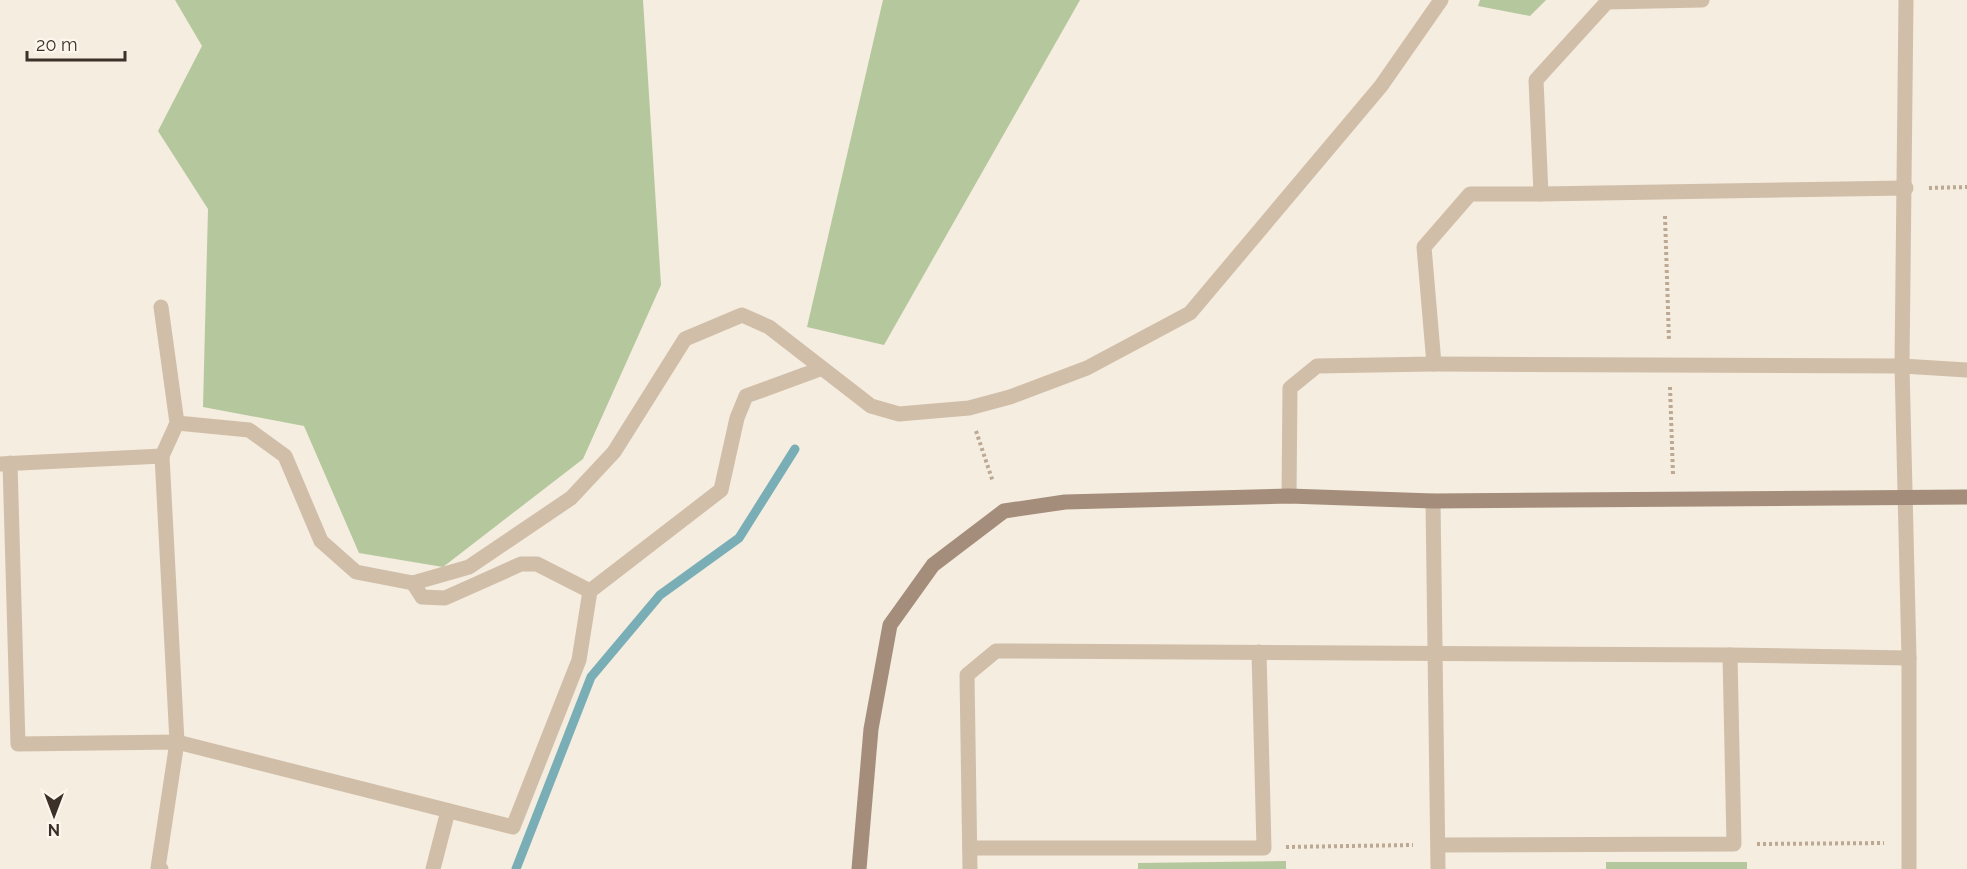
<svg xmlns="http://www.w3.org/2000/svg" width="1967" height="869" font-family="Raleway,sans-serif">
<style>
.green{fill:#b5c79d}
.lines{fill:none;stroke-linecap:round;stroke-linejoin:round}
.stream{stroke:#7aaeb6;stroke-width:9}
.path{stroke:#bca893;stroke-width:4;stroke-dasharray:3 3;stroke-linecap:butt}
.lane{stroke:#d0bea9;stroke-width:15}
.street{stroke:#d0bea9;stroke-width:15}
.secondary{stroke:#a48d7a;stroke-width:15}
</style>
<rect width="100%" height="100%" fill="#f5eddf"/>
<g class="green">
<path d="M 175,0 L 643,0 L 661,285 L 583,459 L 443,567 L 359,553 L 304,426 L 203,407 L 208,209 L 158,131 L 202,46 Z"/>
<path d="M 883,0 L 1080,0 L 884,345 L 807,327 Z"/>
<path d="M 1480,0 L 1546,0 L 1530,16 L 1478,6 Z"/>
<path d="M 1286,861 L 1286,869 L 1138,869 L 1138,863 Z"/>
<rect x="1606" y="862" width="141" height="7"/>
</g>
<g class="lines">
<path class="stream" d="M 516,869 L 591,677 L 660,595 L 739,538 L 795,449"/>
<g class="path">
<path d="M 1929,188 L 1967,187"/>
<path d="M 1665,216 L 1669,341"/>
<path d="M 1670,387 L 1673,474"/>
<path d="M 976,431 L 993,482"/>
<path d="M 1757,844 L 1884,843"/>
<path d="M 1286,847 L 1413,845"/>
</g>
<path class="lane" d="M 413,583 L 422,597 L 445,598 L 521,564 L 537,564 L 590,591"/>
<g class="street">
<path d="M 1906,0 L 1902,366 L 1909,658 L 1909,869"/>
<path d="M 1541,194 L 1906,188"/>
<path d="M 161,307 L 177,423 L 162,456 L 177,742 L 158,868 L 161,869"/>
<path d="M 1434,364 L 1902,366 L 1967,370"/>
<path d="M 177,423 L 249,430 L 285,456 L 321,541 L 356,572 L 413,583 L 469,567 L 571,498 L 614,452 L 685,339 L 742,315 L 769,327 L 871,406 L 899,414 L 969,408 L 1010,397 L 1087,368 L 1190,313 L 1381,86 L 1441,0"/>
<path d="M 10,463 L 18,744 L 177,742 L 513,827 L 579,660 L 590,591 L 721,490 L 737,418 L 746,396 L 820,369"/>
<path d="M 0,464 L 162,456"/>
<path d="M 1289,496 L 1290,388 L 1317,366 L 1434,364 L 1424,247 L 1470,194 L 1541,194 L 1536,80 L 1607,2 L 1702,0"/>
<path d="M 1433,501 L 1438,869"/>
<path d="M 1438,845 L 1734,844 L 1730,655 L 1909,658"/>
<path d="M 970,848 L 1264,848 L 1259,652"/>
<path d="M 433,869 L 448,811"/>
<path d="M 970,869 L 967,675 L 996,651 L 1730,655"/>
</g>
<path class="secondary" d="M 859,869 L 871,729 L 890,625 L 933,565 L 1004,511 L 1065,502 L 1289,496 L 1433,501 L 1967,497"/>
</g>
<g transform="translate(54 815) rotate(180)" stroke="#fcf6ed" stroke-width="4.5" paint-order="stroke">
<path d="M0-4.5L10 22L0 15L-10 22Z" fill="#3c3129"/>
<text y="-9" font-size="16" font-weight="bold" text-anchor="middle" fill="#3c3129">N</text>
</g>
<path d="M27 51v9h98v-9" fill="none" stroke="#3c3129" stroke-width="3"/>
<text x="36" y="51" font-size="18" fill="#3c3129" stroke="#fcf6ed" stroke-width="4.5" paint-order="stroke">20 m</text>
</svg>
